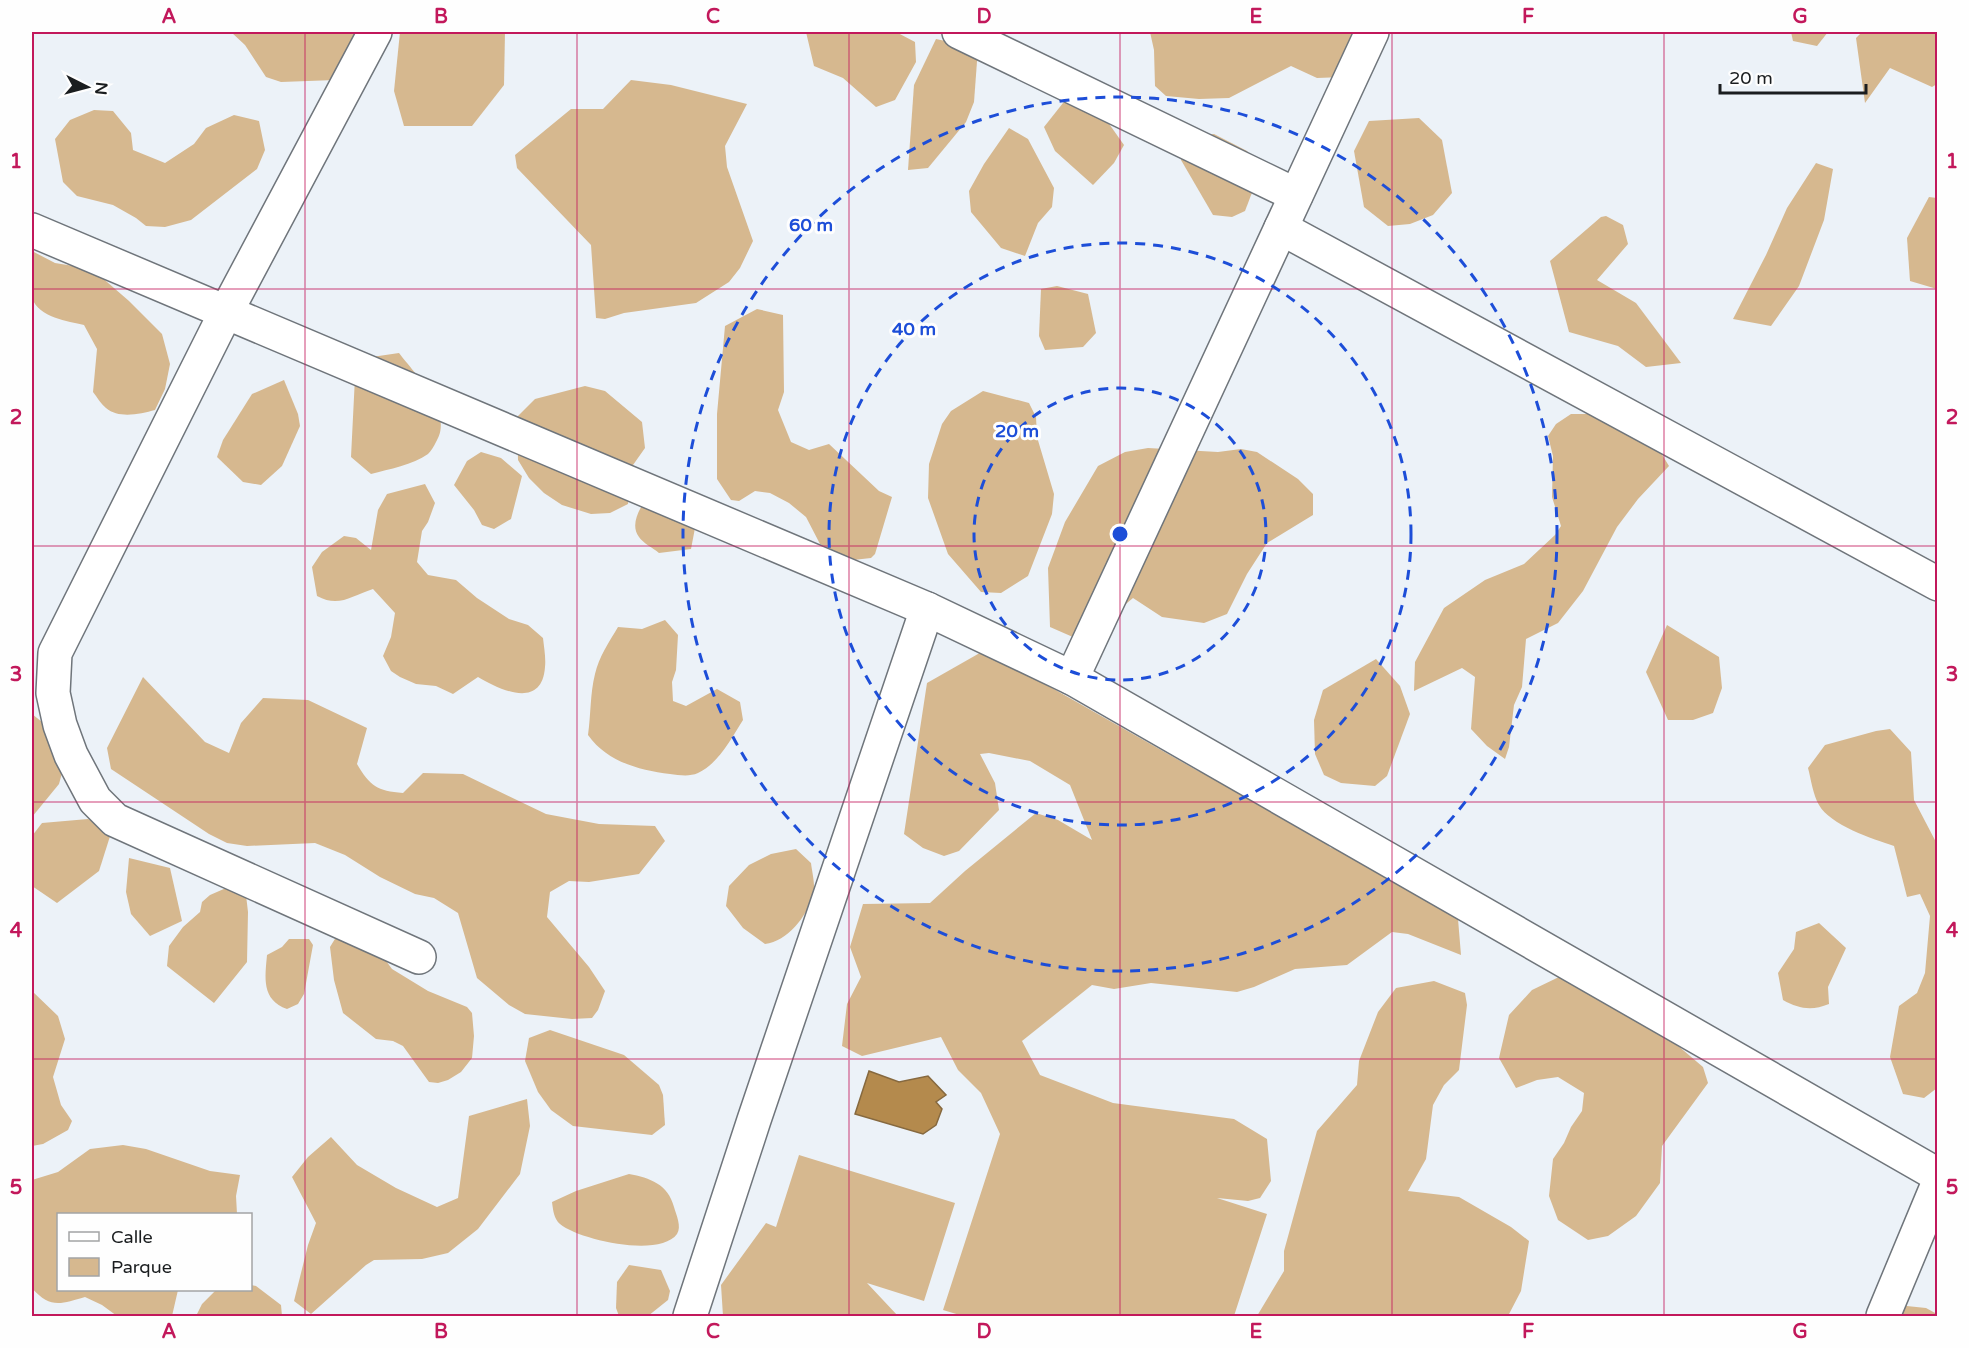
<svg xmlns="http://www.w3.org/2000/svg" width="1969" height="1348" font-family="'Varela Round',sans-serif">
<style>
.green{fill:#d6b88f}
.water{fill:#b48a4d;stroke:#86693f;stroke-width:1.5}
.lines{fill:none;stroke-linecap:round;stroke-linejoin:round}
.street-casing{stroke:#6f757b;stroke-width:36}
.street{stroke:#fff;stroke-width:33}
.grid{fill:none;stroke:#c2185b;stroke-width:1.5;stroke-opacity:0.55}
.ring{fill:none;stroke:#1d4ed8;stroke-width:3;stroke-dasharray:10 8}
.centre{fill:#1d4ed8;stroke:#fefefe;stroke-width:3}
.ring-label{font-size:18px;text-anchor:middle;font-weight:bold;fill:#1d4ed8;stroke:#fefefe;stroke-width:6;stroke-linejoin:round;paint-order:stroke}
.neatline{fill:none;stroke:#c2185b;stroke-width:2}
.grid-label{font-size:20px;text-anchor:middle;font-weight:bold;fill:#c2185b}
</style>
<rect width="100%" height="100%" fill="#ecf2f8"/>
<g class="green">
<path d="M 231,32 L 365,32 L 335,80 L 281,82 L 266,77 L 245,45 Z"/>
<path d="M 400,32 L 505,32 L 504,85 L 472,126 L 404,126 L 394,91 Z"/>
<path d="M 806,32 L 896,32 L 915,42 L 916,62 L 895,100 L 876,107 L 843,78 L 814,66 Z"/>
<path d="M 1150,32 L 1378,32 L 1369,76 L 1317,78 L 1291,66 L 1229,98 L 1199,99 L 1166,96 L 1155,86 L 1154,50 Z"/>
<path d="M 1791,32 L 1828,32 L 1817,46 L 1793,41 Z"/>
<path d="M 1862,32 L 1937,32 L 1937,84 L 1932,87 L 1890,68 L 1865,103 L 1856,38 Z"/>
<path d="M 936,39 L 978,48 L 974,102 L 966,122 L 928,168 L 908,170 L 914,85 Z"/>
<path d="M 631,80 L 671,85 L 747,104 L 725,146 L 727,167 L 753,241 L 740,268 L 729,282 L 696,303 L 624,313 L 605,319 L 596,318 L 591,245 L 517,168 L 515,155 L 571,109 L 603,109 Z"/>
<path d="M 1063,103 L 1095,104 L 1124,145 L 1114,163 L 1093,185 L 1055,151 L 1044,127 Z"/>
<path d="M 94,110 L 113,111 L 131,133 L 133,150 L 165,163 L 194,144 L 206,128 L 234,115 L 259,121 L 265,150 L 257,169 L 191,220 L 165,227 L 146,226 L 136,218 L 113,205 L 77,196 L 63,182 L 55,139 L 70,120 Z"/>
<path d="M 1419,118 L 1442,140 L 1452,193 L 1433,215 L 1410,224 L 1388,226 L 1364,207 L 1354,151 L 1369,121 Z"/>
<path d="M 1009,128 L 1028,139 L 1054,188 L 1052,207 L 1038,223 L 1025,256 L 1001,248 L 971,212 L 969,191 L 984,164 Z"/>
<path d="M 1214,134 L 1247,151 L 1261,169 L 1245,211 L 1232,217 L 1213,215 L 1181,160 L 1184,138 Z"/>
<path d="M 1816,163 L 1833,169 L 1824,220 L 1799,286 L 1771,326 L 1733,319 L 1766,255 L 1787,208 Z"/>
<path d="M 1929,197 L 1937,198 L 1937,289 L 1910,281 L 1907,238 Z"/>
<path d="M 1606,216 L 1623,225 L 1628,244 L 1597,280 L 1636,303 L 1681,363 L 1646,367 L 1618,346 L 1569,332 L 1550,261 L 1601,217 Z"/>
<path d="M 32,251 L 55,263 L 92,269 L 129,301 L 162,334 L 170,364 L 165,389 L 155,410 C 140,414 119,419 106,408 C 101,404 97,397 93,392 L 97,349 L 84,325 C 68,321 39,318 32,298 C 28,288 32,263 32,251 Z"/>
<path d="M 1057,286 L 1088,294 L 1096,333 L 1083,347 L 1045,350 L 1039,336 L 1041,289 Z"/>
<path d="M 757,309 L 783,315 L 784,392 L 778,410 L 791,442 L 809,450 L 829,444 L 879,491 L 892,497 L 875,554 L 871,558 L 853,560 L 820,544 L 806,517 L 789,503 L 770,493 L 755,491 L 739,501 L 731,500 L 717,479 L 717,414 L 725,326 Z"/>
<path d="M 399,353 C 415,374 455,414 436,442 C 434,446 431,451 428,454 C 413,465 389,469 371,474 L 351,457 L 355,377 L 365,358 Z"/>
<path d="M 284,380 L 298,414 L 300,426 L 282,466 L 261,485 L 243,482 L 217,457 L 223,440 L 252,394 Z"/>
<path d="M 585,386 L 605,391 L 642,422 L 645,448 L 633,465 L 628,504 L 610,513 L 591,514 L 562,505 L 544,493 L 529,478 L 518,460 L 517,417 L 535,399 Z"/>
<path d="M 983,391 L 1029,403 L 1036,417 L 1037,437 L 1054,494 L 1052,514 L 1028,576 L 1001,593 L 981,592 L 948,554 L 928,498 L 929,464 L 942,424 L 951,411 Z"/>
<path d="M 1571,414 L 1602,414 L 1650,435 L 1669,466 L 1638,499 L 1617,527 L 1583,591 L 1558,623 L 1526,639 L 1522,687 L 1514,705 L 1509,747 L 1505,759 L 1487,746 L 1471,729 L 1475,677 L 1462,668 L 1414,691 L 1415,662 L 1444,608 L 1485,580 L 1524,564 L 1555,535 L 1561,526 L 1552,497 L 1553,456 L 1548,436 L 1556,424 Z"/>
<path d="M 1148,448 L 1218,452 L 1241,449 L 1257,452 L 1298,479 L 1313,494 L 1313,515 L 1267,543 L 1247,574 L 1227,614 L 1204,623 L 1162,617 L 1133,598 L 1082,641 L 1050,627 L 1048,568 L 1065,522 L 1098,466 L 1125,452 Z"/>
<path d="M 481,452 L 501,458 L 522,476 L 511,519 L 494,529 L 482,525 L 474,510 L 454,485 L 467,461 Z"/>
<path d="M 425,484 L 435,503 L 428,522 L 422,531 L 417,562 L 428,575 L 456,580 L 477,598 L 509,619 L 528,625 L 543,638 C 544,647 546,658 545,667 C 542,710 500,690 478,677 L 453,694 L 436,686 L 416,684 L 400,677 L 391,671 L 383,656 L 391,637 L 395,613 L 373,589 C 351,596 339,608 317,596 L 312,567 L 322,552 L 344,536 L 356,538 L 371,550 L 378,510 L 387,494 Z"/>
<path d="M 649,495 L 695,528 L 691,549 L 659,553 C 653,548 643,543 639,537 C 629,524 641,506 649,495 Z"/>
<path d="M 665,620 L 678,635 L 676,670 L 672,682 L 673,701 L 686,706 L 717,689 L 740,702 L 743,720 C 731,739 718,764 698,773 C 689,777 679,775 670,774 C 639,770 607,762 588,735 C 591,714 590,694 595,674 C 599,657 609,642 618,627 L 642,629 Z"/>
<path d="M 1667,625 L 1719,657 L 1722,688 L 1713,713 L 1693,720 L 1668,720 L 1646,672 Z"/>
<path d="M 985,650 L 1198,771 L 1273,798 L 1331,848 L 1367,852 L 1457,907 L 1461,955 L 1408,934 L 1392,932 L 1347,965 L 1295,969 L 1254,987 L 1237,992 L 1151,983 L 1114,989 L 1092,985 L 1022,1041 L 1040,1075 L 1113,1103 L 1234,1119 L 1267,1139 L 1271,1181 L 1260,1198 L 1248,1201 L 1217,1198 L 1267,1214 L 1234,1316 L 963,1316 L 943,1310 L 1000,1134 L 981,1093 L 958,1070 L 941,1037 L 862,1056 L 842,1046 L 847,1004 L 861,977 L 850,947 L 863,904 L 930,903 L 965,871 L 1036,813 L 1058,820 L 1092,840 L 1070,785 L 1030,761 L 989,753 L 980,754 L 995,783 L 999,810 L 959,851 L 944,856 L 923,848 L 904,834 L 927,683 Z"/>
<path d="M 1376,659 L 1400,686 L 1410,714 L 1387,776 L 1375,786 L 1341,783 L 1324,775 L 1315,754 L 1314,720 L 1323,690 Z"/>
<path d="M 143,677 L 205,742 L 229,753 L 241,723 L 263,698 L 308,700 L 367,728 L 357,764 C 370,786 377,791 403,793 L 423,773 L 463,774 L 546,814 L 599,824 L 655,826 L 665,841 L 639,874 L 589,882 L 569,881 L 550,892 L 547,917 L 589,967 L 605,991 L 598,1010 L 592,1018 L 572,1019 L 525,1014 L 509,1005 L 477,978 L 458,913 L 434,898 L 415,894 L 380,877 L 345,855 L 315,843 L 247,846 L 227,843 L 209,834 L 111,769 L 107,748 Z"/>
<path d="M 32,714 L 57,734 L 65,762 L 59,784 L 32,817 Z"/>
<path d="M 1890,729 L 1911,752 L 1914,800 L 1937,844 L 1937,1088 L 1924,1098 L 1903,1094 L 1890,1057 L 1899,1006 L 1917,993 L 1925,973 L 1930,916 L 1920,894 L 1907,897 L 1894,846 C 1873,839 1830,825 1819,805 C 1813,795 1811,779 1808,768 L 1825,745 L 1876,731 Z"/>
<path d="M 88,819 L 112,830 L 99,871 L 57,903 L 32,886 L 32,836 L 42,823 Z"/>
<path d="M 796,849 L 811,863 C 812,872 816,887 813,896 C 806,917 788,941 765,944 L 743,928 L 726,906 L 729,886 L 749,865 L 771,854 Z"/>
<path d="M 129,858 L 170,868 L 182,921 L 150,936 L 131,914 L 126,892 Z"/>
<path d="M 233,885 L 246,895 L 248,912 L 247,962 L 214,1003 L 167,966 L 169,946 L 183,927 L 200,912 L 202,902 L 210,895 Z"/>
<path d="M 1819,923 L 1846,948 L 1828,987 L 1829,1004 C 1812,1011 1799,1009 1783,1000 L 1778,973 L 1794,949 L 1796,932 Z"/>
<path d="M 338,934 L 378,950 L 392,969 L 428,991 L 467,1007 L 472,1013 L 474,1036 L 472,1058 L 461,1072 L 448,1080 L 438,1083 L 429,1082 L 403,1046 L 393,1041 L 376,1039 L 343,1013 L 334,980 L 330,947 Z"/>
<path d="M 289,939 L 309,939 L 313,945 L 304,994 L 298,1004 L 287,1009 C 261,1000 265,977 267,955 L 282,947 Z"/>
<path d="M 1561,976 L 1670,1039 L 1703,1067 L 1708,1083 L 1662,1146 L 1660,1183 L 1636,1216 L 1608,1236 L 1588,1240 L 1558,1220 L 1549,1196 L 1553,1159 L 1564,1143 L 1571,1127 L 1582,1111 L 1584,1093 L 1558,1077 L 1537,1080 L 1516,1088 L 1499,1058 L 1509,1015 L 1532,990 Z"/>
<path d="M 1434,981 L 1465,993 L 1467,1005 L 1459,1070 L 1444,1085 L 1433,1105 L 1426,1159 L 1408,1191 L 1459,1197 L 1511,1227 L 1529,1241 L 1521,1291 L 1508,1316 L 1257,1316 L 1284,1271 L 1284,1251 L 1317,1131 L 1357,1085 L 1359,1061 L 1378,1012 L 1396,988 Z"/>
<path d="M 32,991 L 58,1016 L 65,1039 L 53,1077 L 61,1105 L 72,1121 L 68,1130 L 43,1144 L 32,1146 Z"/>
<path d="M 550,1030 L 624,1055 L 659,1085 L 663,1095 L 665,1125 L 652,1135 L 573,1126 L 551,1110 L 538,1092 L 525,1061 L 529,1038 Z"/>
<path d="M 527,1099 L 530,1126 L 520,1174 L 478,1229 L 448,1253 L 422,1259 L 374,1260 L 366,1265 L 311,1314 L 294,1301 L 308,1245 L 316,1223 L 292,1177 L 308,1157 L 331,1137 L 357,1165 L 396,1188 L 437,1207 L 458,1198 L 469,1116 Z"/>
<path d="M 123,1145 L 146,1149 L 210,1171 L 240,1175 L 236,1196 L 237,1214 L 58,1214 L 58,1290 L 178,1290 L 172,1316 L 117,1316 L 102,1305 L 85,1297 C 61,1304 50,1309 32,1288 L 32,1180 L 58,1172 L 90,1149 Z"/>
<path d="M 799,1155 L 955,1203 L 924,1301 L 867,1283 L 898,1316 L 723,1316 L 721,1285 L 766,1223 L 776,1227 Z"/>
<path d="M 629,1174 C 650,1178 668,1184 674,1207 C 676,1214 682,1227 677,1234 C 660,1258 579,1240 560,1224 C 554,1219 553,1210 552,1202 L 576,1191 Z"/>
<path d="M 629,1265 L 661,1270 L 670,1291 L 668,1300 L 648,1316 L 619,1316 L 616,1308 L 617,1282 Z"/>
<path d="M 251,1285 L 256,1286 L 281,1305 L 282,1316 L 196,1316 L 202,1304 L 216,1290 L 250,1290 Z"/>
<path d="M 1897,1305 L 1926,1308 L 1937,1314 L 1937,1316 L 1887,1316 Z"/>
</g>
<path class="water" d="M 869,1071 L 899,1082 L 928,1076 L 946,1095 L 936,1102 L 942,1109 L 936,1125 L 923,1134 L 855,1114 Z"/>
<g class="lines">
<defs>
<g id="street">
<path d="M 375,32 L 226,312 L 55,653 L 53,693 L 60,725 L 71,755 L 95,800 L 115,820 L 419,957"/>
<path d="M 959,32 L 1296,195"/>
<path d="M 1281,228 L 1938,584"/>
<path d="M 32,230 L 927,609 L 1072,678 L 1938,1175"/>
<path d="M 1072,678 L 1372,32"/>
<path d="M 690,1316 L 754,1120 L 927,609"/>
<path d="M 1883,1316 L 1938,1184"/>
</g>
</defs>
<use href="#street" class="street-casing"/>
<use href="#street" class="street"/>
</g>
<path class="grid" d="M 305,32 L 305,1316M 577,32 L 577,1316M 849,32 L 849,1316M 1120,32 L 1120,1316M 1392,32 L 1392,1316M 1664,32 L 1664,1316M 32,289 L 1938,289M 32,546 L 1938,546M 32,802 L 1938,802M 32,1059 L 1938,1059"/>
<g class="ring">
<circle cx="1120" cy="534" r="146"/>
<circle cx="1120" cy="534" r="291"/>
<circle cx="1120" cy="534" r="437"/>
</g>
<circle cx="1120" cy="534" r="9" class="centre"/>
<g class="ring-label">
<text x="811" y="231">60 m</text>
<text x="914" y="335">40 m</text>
<text x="1017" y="437">20 m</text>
</g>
<rect width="1969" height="1348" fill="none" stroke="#fefefe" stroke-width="66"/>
<rect x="57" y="1213" width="195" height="78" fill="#fefefe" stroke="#a3a4a5" stroke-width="1.5"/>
<rect x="69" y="1232" width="30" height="9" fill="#ffffff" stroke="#a3a4a5" stroke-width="1.5"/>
<text x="111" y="1243" font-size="18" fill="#1a1d1f">Calle</text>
<rect x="69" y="1258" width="30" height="18" fill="#d6b88f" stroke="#a3a4a5" stroke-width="1.5"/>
<text x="111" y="1273" font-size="18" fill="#1a1d1f">Parque</text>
<g transform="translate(87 87) rotate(96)" stroke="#fefefe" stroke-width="4.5" paint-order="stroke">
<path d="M0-4.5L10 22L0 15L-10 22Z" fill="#1a1d1f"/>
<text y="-9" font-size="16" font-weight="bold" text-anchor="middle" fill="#1a1d1f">N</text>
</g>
<path d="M1720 84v9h146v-9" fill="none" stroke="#1a1d1f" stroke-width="3"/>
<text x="1729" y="84" font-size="18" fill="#1a1d1f" stroke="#fefefe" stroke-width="4.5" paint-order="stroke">20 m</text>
<rect x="33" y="33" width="1903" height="1282" class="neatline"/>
<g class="grid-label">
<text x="169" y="23">A</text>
<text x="441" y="23">B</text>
<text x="713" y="23">C</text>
<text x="984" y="23">D</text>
<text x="1256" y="23">E</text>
<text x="1528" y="23">F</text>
<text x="1800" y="23">G</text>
<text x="16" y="168">1</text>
<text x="1952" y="168">1</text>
<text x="16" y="424">2</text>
<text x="1952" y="424">2</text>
<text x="16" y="681">3</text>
<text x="1952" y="681">3</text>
<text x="16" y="937">4</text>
<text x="1952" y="937">4</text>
<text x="16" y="1194">5</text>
<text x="1952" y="1194">5</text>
<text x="169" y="1338">A</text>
<text x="441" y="1338">B</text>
<text x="713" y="1338">C</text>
<text x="984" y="1338">D</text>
<text x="1256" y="1338">E</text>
<text x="1528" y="1338">F</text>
<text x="1800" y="1338">G</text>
</g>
</svg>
